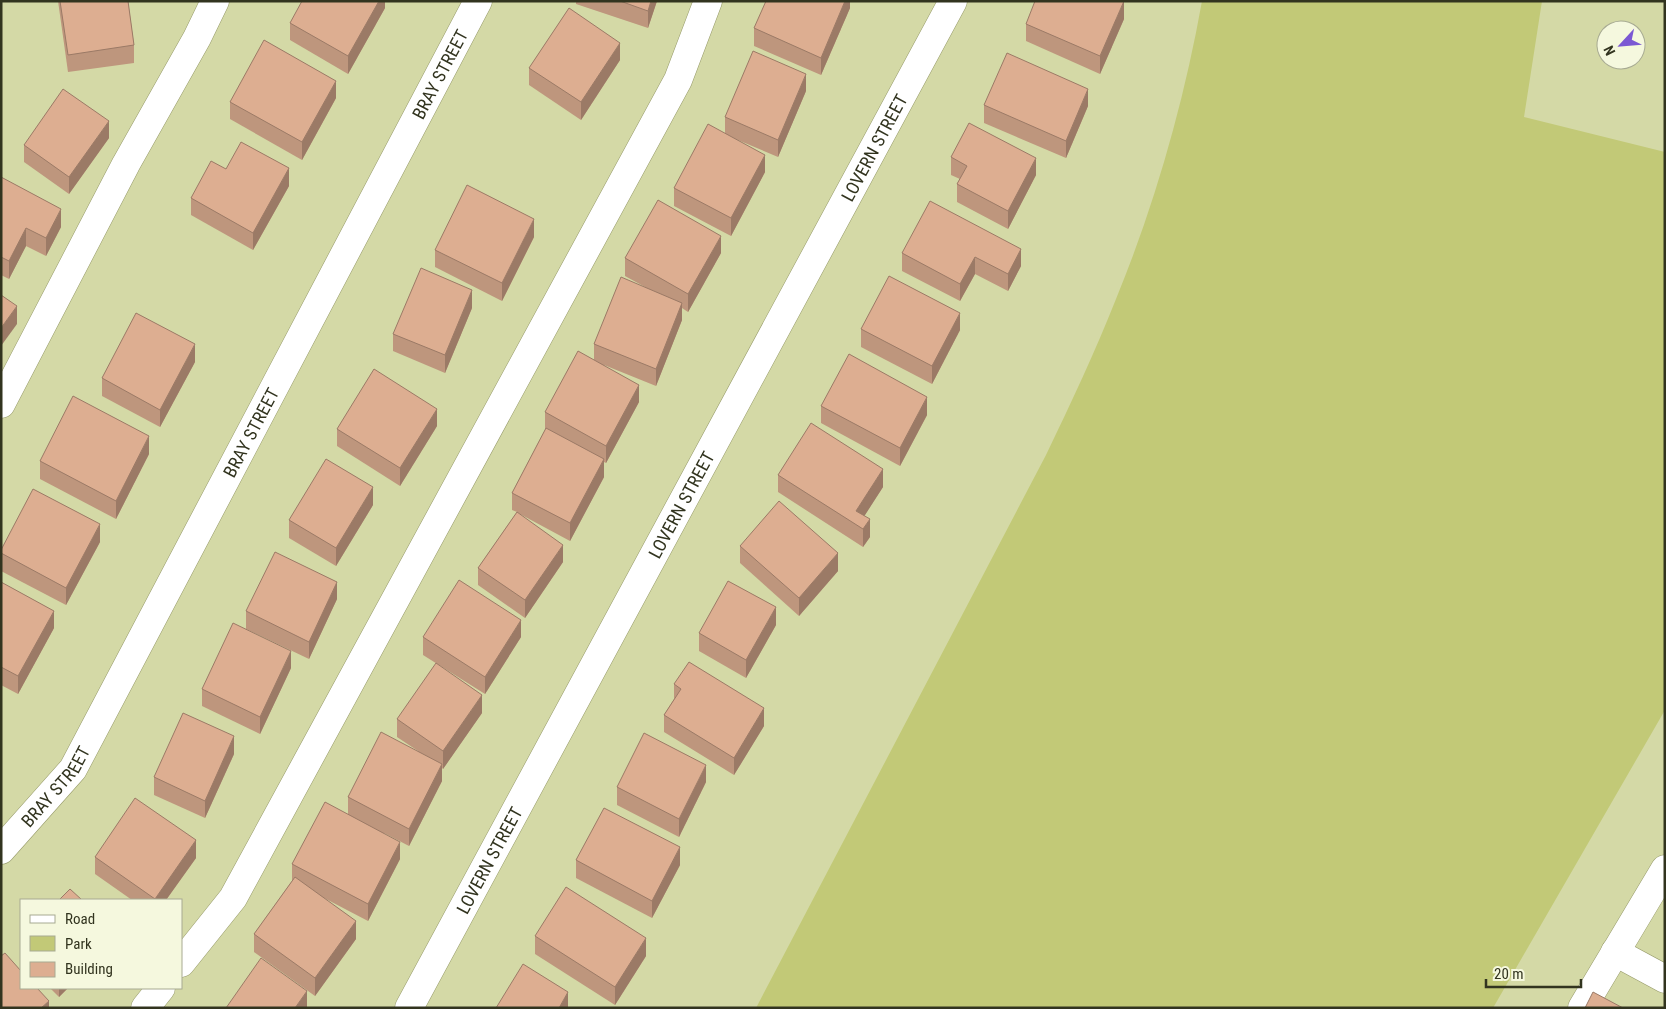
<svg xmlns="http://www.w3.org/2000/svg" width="1666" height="1009" font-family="'Roboto Condensed',sans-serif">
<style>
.green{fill:#c2c977}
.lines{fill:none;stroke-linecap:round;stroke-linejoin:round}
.minor-casing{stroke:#969a69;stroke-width:29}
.minor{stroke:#fff;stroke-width:28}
.wall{fill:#be967d}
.shaded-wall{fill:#9b7a66}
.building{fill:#ddae91;stroke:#9b7a66}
.labels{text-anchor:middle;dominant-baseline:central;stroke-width:4.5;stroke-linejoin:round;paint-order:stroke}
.street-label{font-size:18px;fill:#32341f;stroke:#f5f8de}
</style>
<rect width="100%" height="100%" fill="#d4d9a6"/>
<path class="green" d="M 1202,1 L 1542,1 L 1524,117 L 1665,152 L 1665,710 L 1493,1008 L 756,1008 L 1046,455 C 1071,403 1095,352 1116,299 C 1155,204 1184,102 1202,1 Z"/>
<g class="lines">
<defs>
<g id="minor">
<path d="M 1,404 L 126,164 L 197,38 L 215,1"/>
<path id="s1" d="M 1,850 L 73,769 L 478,1"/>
<path d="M 1615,952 L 1665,979"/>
<path d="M 181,963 L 233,898 L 678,80 L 708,1"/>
<path d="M 145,1008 L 161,988"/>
<path id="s2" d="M 409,1008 L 953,1"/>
<path d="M 1582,1008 L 1665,869"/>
</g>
</defs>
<use href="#minor" class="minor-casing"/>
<use href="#minor" class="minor"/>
</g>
<g class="wall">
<path d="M 58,1 L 128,1 L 134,45 L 134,63 L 68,72 Z"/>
<path d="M 385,1 L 385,8 L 348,74 L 290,40 L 290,23 Z"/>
<path d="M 576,1 L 657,1 L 648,28 L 576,4 Z"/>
<path d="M 850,1 L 850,8 L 821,75 L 754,46 L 754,28 Z"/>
<path d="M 1124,19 L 1100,74 L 1026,41 L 1026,24 Z"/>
<path d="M 620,60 L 581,120 L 529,85 L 529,68 Z"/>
<path d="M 806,91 L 778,157 L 733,138 L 765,172 L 731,236 L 674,206 L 674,188 L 725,134 L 725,117 Z"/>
<path d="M 336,98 L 302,160 L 230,119 L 230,102 Z"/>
<path d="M 984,105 L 1088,106 L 1066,158 L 984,123 Z"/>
<path d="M 109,138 L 69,194 L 24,162 L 24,145 Z"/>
<path d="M 951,157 L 1036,175 L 1008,229 L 957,202 L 957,184 L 960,179 L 951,175 Z"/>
<path d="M 226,169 L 289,186 L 253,250 L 191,215 L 191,198 Z"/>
<path d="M 1,177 L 61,227 L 46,256 L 26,246 L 9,279 L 1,275 Z"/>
<path d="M 534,237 L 502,301 L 435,267 L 435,250 Z"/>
<path d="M 1021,249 L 1021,266 L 1008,291 L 975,274 L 960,301 L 902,271 L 902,253 Z"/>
<path d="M 721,253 L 688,312 L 682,308 L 682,320 L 656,386 L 604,365 L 639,402 L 606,463 L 604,462 L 604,477 L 570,541 L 518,513 L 563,562 L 525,618 L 478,585 L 478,568 L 517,512 L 512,510 L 512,493 L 545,430 L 545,412 L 594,360 L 594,344 L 645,287 L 625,276 L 625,258 Z"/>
<path d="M 472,308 L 445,373 L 393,351 L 393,334 Z"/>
<path d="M 861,329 L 960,330 L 932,384 L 861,347 Z"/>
<path d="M 195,362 L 160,427 L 102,396 L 102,378 Z"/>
<path d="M 821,406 L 927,415 L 900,466 L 821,423 Z"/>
<path d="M 437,426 L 400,486 L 337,446 L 337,429 Z"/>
<path d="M 149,454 L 116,519 L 40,479 L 40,461 Z"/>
<path d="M 778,475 L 883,487 L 864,516 L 870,537 L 863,547 L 778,492 Z"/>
<path d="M 373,505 L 336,566 L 289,538 L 289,520 Z"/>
<path d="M 100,542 L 66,605 L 1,571 L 1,550 Z"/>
<path d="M 740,546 L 838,571 L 799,616 L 740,563 Z"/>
<path d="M 1,582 L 54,628 L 18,694 L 1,685 Z"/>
<path d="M 337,599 L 309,659 L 246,629 L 246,611 Z"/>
<path d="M 776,625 L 746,678 L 699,651 L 699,633 Z"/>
<path d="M 423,637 L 521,637 L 485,694 L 423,655 Z"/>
<path d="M 291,668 L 260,734 L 202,706 L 202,689 Z"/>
<path d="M 674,684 L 764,726 L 734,775 L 664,732 L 664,715 L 674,699 Z"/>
<path d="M 482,713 L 443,769 L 442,768 L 442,781 L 409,846 L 384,833 L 400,859 L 368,921 L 324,898 L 356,939 L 315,996 L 254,952 L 254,934 L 292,881 L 292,864 L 348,814 L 348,797 L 418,751 L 397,737 L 397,719 Z"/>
<path d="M 234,754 L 205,818 L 154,795 L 154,777 Z"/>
<path d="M 706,782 L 679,837 L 617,805 L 617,787 Z"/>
<path d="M 95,857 L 196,858 L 166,900 L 132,900 L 95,874 Z"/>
<path d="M 576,860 L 680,865 L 652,918 L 576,878 Z"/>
<path d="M 535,936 L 646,956 L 615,1005 L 535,954 Z"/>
<path d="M 21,939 L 21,960 L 20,958 L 20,940 Z"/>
<path d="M 50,988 L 68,988 L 59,997 Z"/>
</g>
<g class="shaded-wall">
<path d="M 379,1 L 385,1 L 385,8 L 348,74 L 348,56 Z"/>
<path d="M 651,1 L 657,1 L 648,28 L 648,11 Z"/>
<path d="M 845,1 L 850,1 L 850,8 L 821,75 L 821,58 Z"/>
<path d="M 1124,1 L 1124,19 L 1100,74 L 1100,56 Z"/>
<path d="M 620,43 L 620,60 L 581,120 L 581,102 Z"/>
<path d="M 806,74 L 806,91 L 778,157 L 778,140 Z"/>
<path d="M 336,81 L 336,98 L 302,160 L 302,142 Z"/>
<path d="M 1088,89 L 1088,106 L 1066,158 L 1066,141 Z"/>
<path d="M 109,121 L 109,138 L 69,194 L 69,177 Z"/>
<path d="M 765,155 L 765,172 L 731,236 L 731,218 Z"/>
<path d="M 1036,158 L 1036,175 L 1008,229 L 1008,211 Z"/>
<path d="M 289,168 L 289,186 L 253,250 L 253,233 Z"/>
<path d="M 61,209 L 61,227 L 46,256 L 46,238 Z"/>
<path d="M 534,219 L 534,237 L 502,301 L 502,283 Z"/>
<path d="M 26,228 L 26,246 L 9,279 L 9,261 Z"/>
<path d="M 721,236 L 721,253 L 688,312 L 688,294 Z"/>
<path d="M 1021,249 L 1021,266 L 1008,291 L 1008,274 Z"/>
<path d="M 975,257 L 975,274 L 960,301 L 960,284 Z"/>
<path d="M 472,290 L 472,308 L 445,373 L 445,355 Z"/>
<path d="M 682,303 L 682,320 L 656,386 L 656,369 Z"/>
<path d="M 17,306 L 17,324 L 1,346 L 1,328 Z"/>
<path d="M 960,313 L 960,330 L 932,384 L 932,366 Z"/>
<path d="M 195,344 L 195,362 L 160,427 L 160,410 Z"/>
<path d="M 639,385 L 639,402 L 606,463 L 606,446 Z"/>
<path d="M 927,397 L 927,415 L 900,466 L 900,448 Z"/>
<path d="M 437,409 L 437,426 L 400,486 L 400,468 Z"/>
<path d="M 149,436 L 149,454 L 116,519 L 116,501 Z"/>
<path d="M 604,459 L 604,477 L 570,541 L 570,523 Z"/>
<path d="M 883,469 L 883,487 L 858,526 L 856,511 Z"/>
<path d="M 373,487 L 373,505 L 336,566 L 336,548 Z"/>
<path d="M 870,519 L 870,537 L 863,547 L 863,529 Z"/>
<path d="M 100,524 L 100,542 L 66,605 L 66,588 Z"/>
<path d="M 563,545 L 563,562 L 525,618 L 525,600 Z"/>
<path d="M 838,553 L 838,571 L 799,616 L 799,598 Z"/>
<path d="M 337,582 L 337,599 L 309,659 L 309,642 Z"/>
<path d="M 776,607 L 776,625 L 746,678 L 746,660 Z"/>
<path d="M 54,611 L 54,628 L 18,694 L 18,676 Z"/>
<path d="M 521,620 L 521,637 L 485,694 L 485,677 Z"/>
<path d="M 291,651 L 291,668 L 260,734 L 260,717 Z"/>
<path d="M 482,695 L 482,713 L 443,769 L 443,751 Z"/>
<path d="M 764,708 L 764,726 L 734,775 L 734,758 Z"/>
<path d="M 234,736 L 234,754 L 205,818 L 205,801 Z"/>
<path d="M 442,764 L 442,781 L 409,846 L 409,829 Z"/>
<path d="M 706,765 L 706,782 L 679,837 L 679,819 Z"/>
<path d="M 196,840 L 196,858 L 166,900 L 155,900 L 155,899 Z"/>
<path d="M 400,842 L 400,859 L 368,921 L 368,904 Z"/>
<path d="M 680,847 L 680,865 L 652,918 L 652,901 Z"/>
<path d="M 356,921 L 356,939 L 315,996 L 315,978 Z"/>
<path d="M 646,938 L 646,956 L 615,1005 L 615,987 Z"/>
<path d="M 59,988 L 68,988 L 59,997 Z"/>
<path d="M 307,991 L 307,1008 L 295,1008 Z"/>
<path d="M 568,992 L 568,1008 L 559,1008 Z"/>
<path d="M 49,1001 L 49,1008 L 41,1008 Z"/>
</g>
<g class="building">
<path d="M 60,1 L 128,1 L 134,45 L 68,55 Z"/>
<path d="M 302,1 L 379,1 L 348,56 L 290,23 Z"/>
<path d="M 620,1 L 651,1 L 648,11 Z"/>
<path d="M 766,1 L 845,1 L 821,58 L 754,28 Z"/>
<path d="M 1035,1 L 1124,1 L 1100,56 L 1026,24 Z"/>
<path d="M 569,8 L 620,43 L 581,102 L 529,68 Z"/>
<path d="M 264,40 L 336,81 L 302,142 L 230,102 Z"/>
<path d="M 753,51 L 806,74 L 778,140 L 725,117 Z"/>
<path d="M 1007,53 L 1088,89 L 1066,141 L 984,105 Z"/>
<path d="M 63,89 L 109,121 L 69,177 L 24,145 Z"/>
<path d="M 969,123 L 1036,158 L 1008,211 L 957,184 L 967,166 L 951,157 Z"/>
<path d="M 708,124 L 765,155 L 731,218 L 674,188 Z"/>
<path d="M 241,142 L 289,168 L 253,233 L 191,198 L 211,161 L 226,169 Z"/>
<path d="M 1,177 L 61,209 L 46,238 L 26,228 L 9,261 L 1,257 Z"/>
<path d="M 467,185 L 534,219 L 502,283 L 435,250 Z"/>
<path d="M 658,200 L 721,236 L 688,294 L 625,258 Z"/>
<path d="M 930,201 L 1021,249 L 1008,274 L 975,257 L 960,284 L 902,253 Z"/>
<path d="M 421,268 L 472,290 L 445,355 L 393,334 Z"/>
<path d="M 889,276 L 960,313 L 932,366 L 861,329 Z"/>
<path d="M 621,277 L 682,303 L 656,369 L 594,344 Z"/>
<path d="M 1,295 L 17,306 L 1,328 Z"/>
<path d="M 136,313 L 195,344 L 160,410 L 102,378 Z"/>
<path d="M 578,351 L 639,385 L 606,446 L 545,412 Z"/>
<path d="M 849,354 L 927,397 L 900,448 L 821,406 Z"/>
<path d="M 374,369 L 437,409 L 400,468 L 337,429 Z"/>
<path d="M 73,396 L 149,436 L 116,501 L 40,461 Z"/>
<path d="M 811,423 L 883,469 L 856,511 L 870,519 L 863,529 L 778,475 Z"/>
<path d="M 546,428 L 604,459 L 570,523 L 512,493 Z"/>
<path d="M 326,459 L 373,487 L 336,548 L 289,520 Z"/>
<path d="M 33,489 L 100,524 L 66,588 L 1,553 L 1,550 Z"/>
<path d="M 779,501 L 838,553 L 799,598 L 740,546 Z"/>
<path d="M 517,512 L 563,545 L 525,600 L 478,568 Z"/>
<path d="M 275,552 L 337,582 L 309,642 L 246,611 Z"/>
<path d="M 459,580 L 521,620 L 485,677 L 423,637 Z"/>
<path d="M 728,581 L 776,607 L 746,660 L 699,633 Z"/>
<path d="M 1,582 L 54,611 L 18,676 L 1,667 Z"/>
<path d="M 233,623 L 291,651 L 260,717 L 202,689 Z"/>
<path d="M 689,662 L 764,708 L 734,758 L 664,715 L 681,689 L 674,684 Z"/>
<path d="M 436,663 L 482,695 L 443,751 L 397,719 Z"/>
<path d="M 183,713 L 234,736 L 205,801 L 154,777 Z"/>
<path d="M 381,732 L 442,764 L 409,829 L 348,797 Z"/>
<path d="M 644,733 L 706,765 L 679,819 L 617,787 Z"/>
<path d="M 135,798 L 196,840 L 155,899 L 95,857 Z"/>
<path d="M 325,802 L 400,842 L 368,904 L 292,864 Z"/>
<path d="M 604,808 L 680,847 L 652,901 L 576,860 Z"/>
<path d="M 295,877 L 356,921 L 315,978 L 254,934 Z"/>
<path d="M 566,887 L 646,938 L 615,987 L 535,936 Z"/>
<path d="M 70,889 L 82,900 L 59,900 Z"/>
<path d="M 5,953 L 21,971 L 21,988 L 37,988 L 49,1001 L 41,1008 L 1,1008 L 1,956 Z"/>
<path d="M 261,958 L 307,991 L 295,1008 L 226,1008 Z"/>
<path d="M 523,964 L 568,992 L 559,1008 L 496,1008 Z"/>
<path d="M 1593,992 L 1623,1008 L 1585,1008 Z"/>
</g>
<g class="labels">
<g class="street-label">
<text stroke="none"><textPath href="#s1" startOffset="894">BRAY STREET</textPath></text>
<text stroke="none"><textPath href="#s2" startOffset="978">LOVERN STREET</textPath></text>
<text stroke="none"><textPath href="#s1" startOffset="489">BRAY STREET</textPath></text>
<text stroke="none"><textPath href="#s2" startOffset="572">LOVERN STREET</textPath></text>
<text stroke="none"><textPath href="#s1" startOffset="84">BRAY STREET</textPath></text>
<text stroke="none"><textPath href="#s2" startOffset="168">LOVERN STREET</textPath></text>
</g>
</g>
<rect width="1666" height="1009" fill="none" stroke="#32341f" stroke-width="5"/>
<rect x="20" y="899" width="162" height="90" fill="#f5f8de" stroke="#a7aa92"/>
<rect x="30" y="915" width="25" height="8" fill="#ffffff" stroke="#a7aa92"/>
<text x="65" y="924" font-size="15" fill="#32341f">Road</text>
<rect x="30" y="936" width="25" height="15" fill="#c2c977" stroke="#a7aa92"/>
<text x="65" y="949" font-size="15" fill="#32341f">Park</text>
<rect x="30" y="962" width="25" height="15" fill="#ddae91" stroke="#a7aa92"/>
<text x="65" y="974" font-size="15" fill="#32341f">Building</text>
<g transform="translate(1621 45) rotate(244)"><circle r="24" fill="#f5f8de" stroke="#a7aa92"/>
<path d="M0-4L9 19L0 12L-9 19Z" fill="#7b58d3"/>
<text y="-8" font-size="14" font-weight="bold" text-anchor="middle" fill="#32341f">N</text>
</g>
<path d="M1486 979v8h95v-8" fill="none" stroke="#32341f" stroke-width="2.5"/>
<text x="1494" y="979" font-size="15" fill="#32341f" stroke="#f5f8de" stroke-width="4" paint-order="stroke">20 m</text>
</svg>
